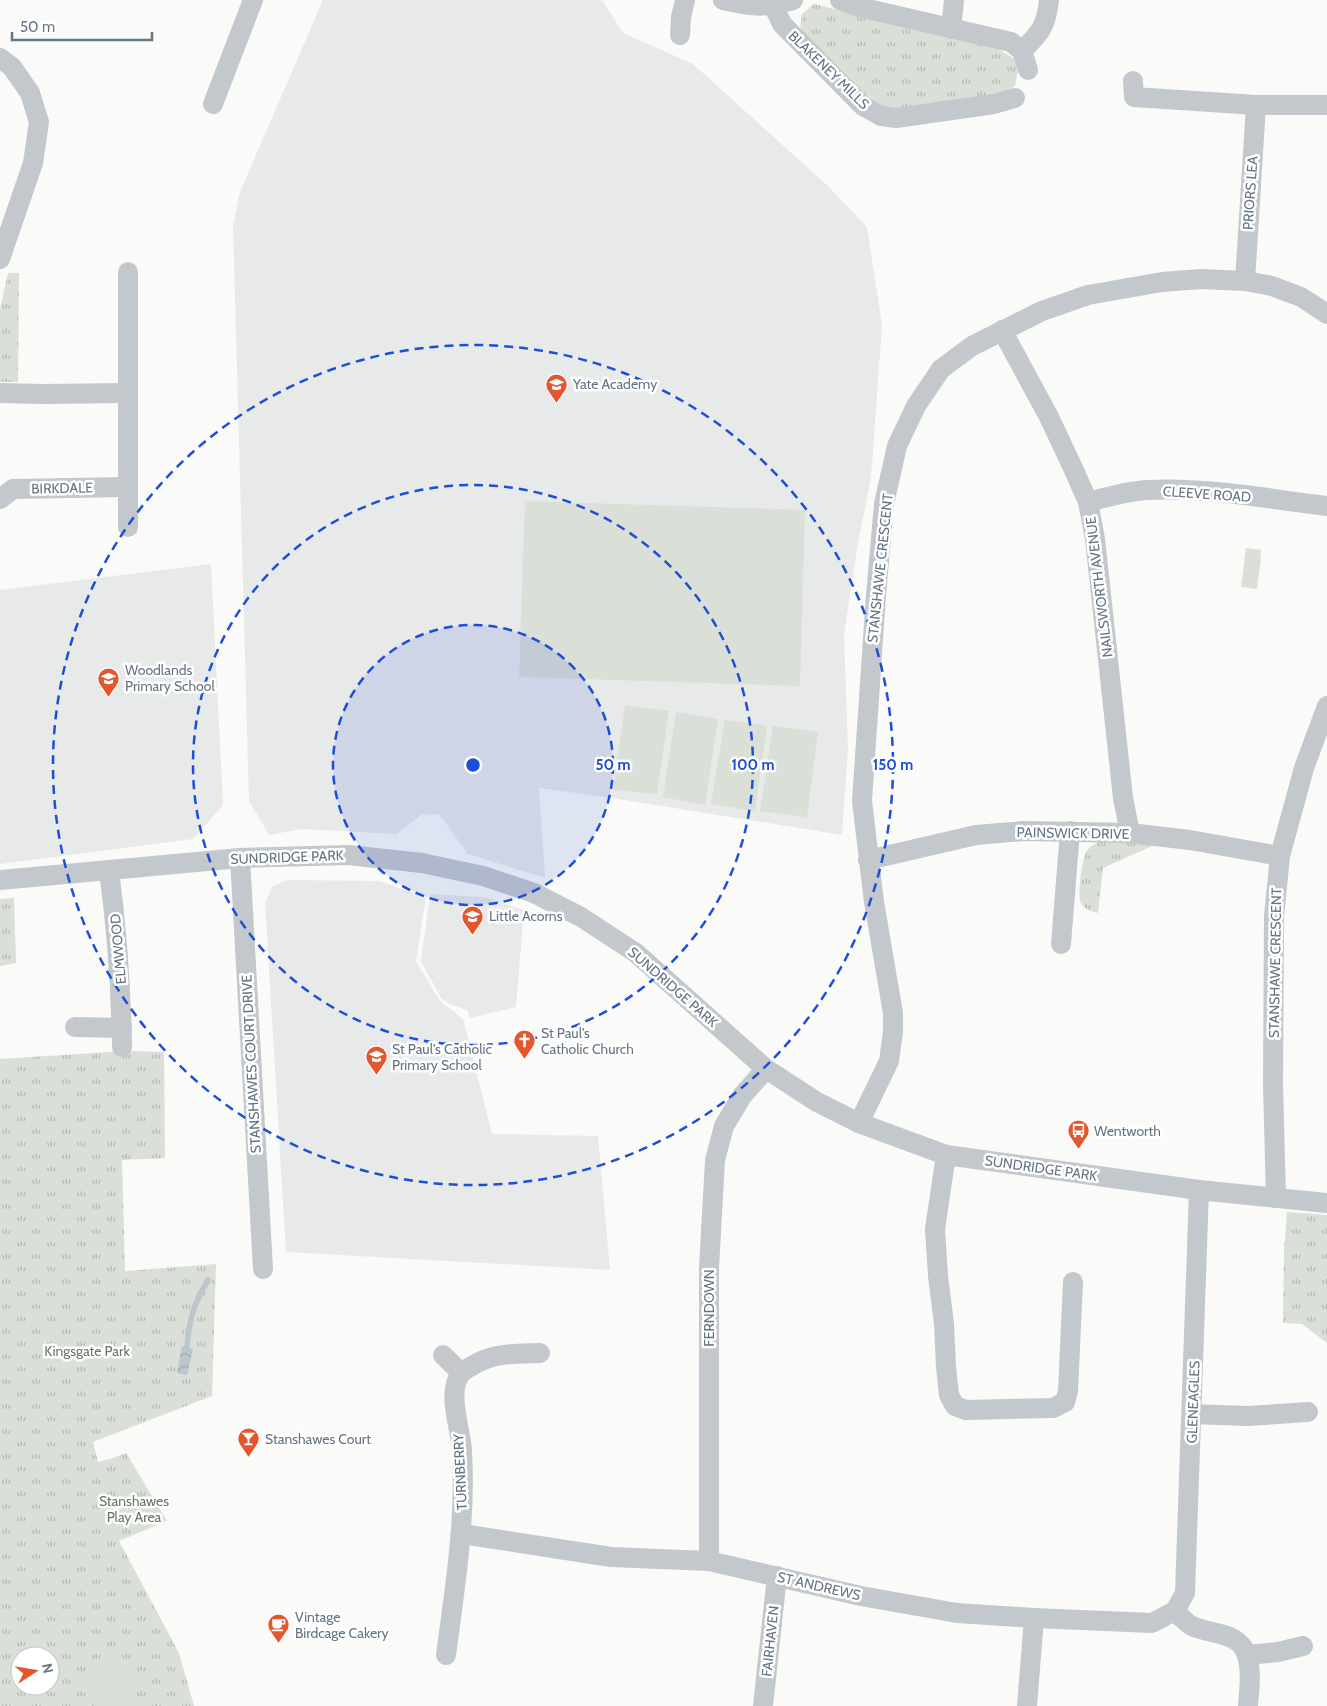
<svg xmlns="http://www.w3.org/2000/svg" width="1327" height="1706" font-family="Cabin,sans-serif">
<style>
.built{fill:#e8e9e9}
.grass{fill:url(#grass-tufts);fill-rule:evenodd}
.garden{fill:#dadfd7}
.water{fill:url(#water-waves)}
.lines{fill:none;stroke-linecap:round;stroke-linejoin:round}
.stream{stroke:#bbc7cb;stroke-width:5.5}
.street{stroke:#c3c8cc;stroke-width:20}
.ring{fill:none;stroke:#1d4ed8;stroke-width:2.5;stroke-dasharray:9 6}
.labels{text-anchor:middle;dominant-baseline:central;stroke-width:5;stroke-linejoin:round;paint-order:stroke}
.street-label{font-size:14px;fill:#657683;stroke:#fff}
.poi-label{font-size:14px;fill:#657683;stroke:#fff;text-anchor:start}
.park-label{font-size:14px;fill:#687a64;stroke:#fff}
.centre{fill:#1d4ed8;stroke:#fff;stroke-width:2.5}
.ring-label{font-size:15px;text-anchor:middle;font-weight:bold;fill:#1d4ed8;stroke:#fff;stroke-width:5;stroke-linejoin:round;paint-order:stroke}
</style>
<defs>
<pattern id="grass-tufts" width="24" height="20" patternUnits="userSpaceOnUse" patternTransform="scale(1.25)"><rect width="24" height="20" fill="#dadfd7"/><path d="M3 7l-1-3M5 7V3M7 7l1-3M15 17l-1-3M17 17v-4M19 17l1-3" fill="none" stroke="#b4b9b4"/></pattern>
<pattern id="water-waves" width="16" height="10" patternUnits="userSpaceOnUse" patternTransform="scale(1.25)"><rect width="16" height="10" fill="#bbc7cb"/><path d="M0 5q4-4 8 0t8 0" fill="none" stroke="#9ca6aa"/></pattern>
</defs>
<rect width="100%" height="100%" fill="#fafaf8"/>
<g class="built">
<path d="M 323,0 L 602,0 L 623,33 L 693,64 L 829,187 L 867,227 L 882,325 L 871,478 L 858,543 L 844,635 L 848,748 L 842,835 L 606,797 L 539,788 L 545,878 L 468,854 L 439,814 L 421,815 L 397,834 L 302,829 L 269,835 L 249,801 L 233,226 L 240,192 Z"/>
<path d="M 211,564 L 223,805 L 193,839 L 0,864 L 0,590 Z"/>
<path d="M 288,880 L 379,881 L 426,897 L 416,961 L 439,1000 L 463,1019 L 492,1134 L 598,1136 L 610,1270 L 286,1252 L 265,902 L 273,886 Z"/>
<path d="M 430,894 L 484,897 L 524,910 L 516,1007 L 470,1018 L 467,1010 L 452,1005 L 441,998 L 421,961 Z"/>
</g>
<g class="grass">
<path d="M 814,4 L 998,49 C 1019,60 1020,63 1015,86 L 1000,95 L 890,111 L 876,106 L 800,30 L 802,14 Z"/>
<path d="M 8,273 L 19,273 L 18,382 L 0,382 L 0,309 Z"/>
<path d="M 1103,840 L 1157,844 L 1103,868 L 1098,913 C 1091,911 1085,910 1081,903 C 1077,896 1082,858 1087,850 C 1091,845 1097,843 1103,840 Z"/>
<path d="M 14,898 L 16,963 L 0,966 L 0,899 Z"/>
<path d="M 126,1051 L 164,1052 L 165,1158 L 122,1160 L 125,1271 L 216,1264 L 212,1396 L 93,1442 L 98,1462 L 110,1459 L 126,1453 L 167,1521 L 119,1541 L 179,1653 L 194,1706 L 0,1706 L 0,1059 ZM 20,1656 L 50,1656 L 50,1686 L 20,1686 Z"/>
<path d="M 1287,1212 L 1327,1215 L 1327,1343 L 1302,1324 L 1283,1323 L 1284,1251 Z"/>
</g>
<g class="garden">
<path d="M 525,501 L 805,510 L 800,686 L 519,677 Z"/>
<path d="M 1246,548 L 1261,550 L 1260,558 L 1261,558 L 1257,589 L 1241,587 Z"/>
<path d="M 625,705 L 669,711 L 657,794 L 613,790 Z"/>
<path d="M 676,712 L 718,719 L 705,805 L 663,797 Z"/>
<path d="M 725,720 L 767,726 L 755,811 L 711,804 Z"/>
<path d="M 773,726 L 818,732 L 807,817 L 760,811 Z"/>
<path d="M 123,1658 L 140,1706 L 96,1706 L 84,1672 Z"/>
</g>
<path class="water" d="M 182,1346 L 193,1349 L 187,1375 L 177,1373 Z"/>
<g class="lines">
<path class="stream" d="M 187,1347 C 189,1320 194,1303 208,1280"/>
<g class="street">
<path d="M 723,0 C 753,7 763,8 793,0"/>
<path d="M 840,0 L 859,7 L 1011,42 L 1022,51 L 1028,70"/>
<path d="M 773,5 L 782,24 L 863,106 L 881,116 L 896,118 L 994,104 L 1015,98"/>
<path d="M 951,29 L 954,0"/>
<path d="M 680,35 L 681,17 L 685,0"/>
<path d="M 1022,51 C 1041,32 1046,27 1049,0"/>
<path d="M 0,58 L 12,67 L 30,93 L 39,122 L 33,163 L 0,259"/>
<path d="M 1133,81 L 1134,97 L 1256,105 L 1327,105"/>
<path d="M 213,104 L 253,0"/>
<path d="M 1245,281 L 1256,105"/>
<path d="M 1002,330 L 1049,417 L 1073,468 L 1088,502 L 1095,539 L 1123,798 L 1130,833"/>
<path d="M 0,393 L 43,394 L 128,393"/>
<path d="M 0,499 L 13,489 L 127,487"/>
<path d="M 1088,502 C 1108,497 1127,491 1148,490 C 1207,487 1269,499 1327,506"/>
<path d="M 128,527 L 128,272"/>
<path d="M 240,858 L 263,1269"/>
<path d="M 868,860 L 976,835 L 1023,831 L 1130,833 L 1190,840 L 1280,856"/>
<path d="M 109,871 C 117,930 121,988 122,1047"/>
<path d="M 0,880 L 240,858 L 348,855 L 422,863 L 483,876 L 534,893 L 581,917 L 636,953 L 766,1069 L 817,1102 L 859,1123 L 946,1155 L 1199,1190 L 1327,1203"/>
<path d="M 1061,944 L 1070,831"/>
<path d="M 75,1027 L 122,1028"/>
<path d="M 859,1123 L 889,1061 L 893,1032 L 893,1013 L 874,902 L 862,801 L 876,595 L 884,504 L 897,446 L 916,406 L 941,369 L 972,346 L 1042,311 L 1088,295 L 1162,282 L 1201,279 L 1245,281 L 1272,286 L 1301,297 L 1327,314"/>
<path d="M 946,1155 L 935,1229 L 938,1276 L 944,1324 L 946,1367 L 949,1395 L 955,1406 L 966,1410 L 1053,1408 L 1065,1402 L 1068,1391 L 1073,1282"/>
<path d="M 1276,1198 L 1273,1084 L 1274,916 L 1280,856 L 1304,768 L 1327,706"/>
<path d="M 443,1355 L 461,1373"/>
<path d="M 1192,1414 L 1248,1416 L 1308,1412"/>
<path d="M 462,1534 L 611,1557 L 709,1561 L 861,1596 L 957,1613 L 1034,1618 L 1152,1623 L 1175,1611"/>
<path d="M 709,1561 L 709,1268 L 715,1160 L 724,1126 L 742,1096 L 766,1069"/>
<path d="M 1175,1611 L 1185,1593 L 1199,1190"/>
<path d="M 1175,1611 C 1180,1616 1186,1623 1192,1626 C 1211,1635 1240,1631 1247,1656 C 1252,1672 1249,1690 1248,1706"/>
<path d="M 446,1655 C 455,1587 466,1520 462,1451 C 461,1429 446,1393 461,1373 C 463,1371 467,1369 470,1367 C 494,1352 513,1354 540,1353"/>
<path d="M 1247,1655 L 1278,1652 L 1303,1646"/>
<path d="M 763,1706 L 777,1576"/>
<path d="M 1027,1706 L 1034,1618"/>
</g>
</g>
<circle cx="473" cy="765" r="140" fill="#1d4ed8" fill-opacity=".12"/>
<g class="ring">
<circle cx="473" cy="765" r="140"/>
<circle cx="473" cy="765" r="280"/>
<circle cx="473" cy="765" r="420"/>
</g>
<defs>
<symbol id="school-pin" viewBox="-11 -11 22 30"><path d="M0 17L-7.5 6A9.5 9.5 0 1 1 7.5 6Z" fill="#e4572e" stroke="#fff"/><path d="M0-5L7-2L0 1L-7-2ZM-4 1L0 2.5L4 1V4Q0 6-4 4Z" fill="#fff"/></symbol>
<symbol id="church-pin" viewBox="-11 -11 22 30"><path d="M0 17L-7.5 6A9.5 9.5 0 1 1 7.5 6Z" fill="#e4572e" stroke="#fff"/><path d="M-1.2-6h2.4v3.5h3.3v2.4h-3.3V6h-2.4V-.1h-3.3v-2.4h3.3Z" fill="#fff"/></symbol>
<symbol id="bus-pin" viewBox="-11 -11 22 30"><path d="M0 17L-7.5 6A9.5 9.5 0 1 1 7.5 6Z" fill="#e4572e" stroke="#fff"/><path d="M-5-6H5V4H4V6H2V4H-2V6H-4V4H-5ZM-3.5-4V0h7V-4ZM-3.5 1.2v1.5H-2V1.2ZM2 1.2v1.5H3.5V1.2Z" fill="#fff"/></symbol>
<symbol id="bar-pin" viewBox="-11 -11 22 30"><path d="M0 17L-7.5 6A9.5 9.5 0 1 1 7.5 6Z" fill="#e4572e" stroke="#fff"/><path d="M-6-5H6L.8 .8V4.5H3.5V6h-7V4.5H-.8V.8Z" fill="#fff"/></symbol>
<symbol id="cafe-pin" viewBox="-11 -11 22 30"><path d="M0 17L-7.5 6A9.5 9.5 0 1 1 7.5 6Z" fill="#e4572e" stroke="#fff"/><path d="M-5.5-4.5H6V0H3Q3 3.5 0 3.5H-2.5Q-5.5 3.5-5.5 0ZM3-3.2v2h1.7v-2ZM-6 4.5H4V6H-6Z" fill="#fff"/></symbol>
</defs>
<g fill-rule="evenodd">
<use href="#school-pin" x="544" y="372" width="25" height="34"/>
<use href="#school-pin" x="96" y="666" width="25" height="34"/>
<use href="#school-pin" x="460" y="904" width="25" height="34"/>
<use href="#church-pin" x="512" y="1028" width="25" height="34"/>
<use href="#school-pin" x="364" y="1044" width="25" height="34"/>
<use href="#bus-pin" x="1066" y="1118" width="25" height="34"/>
<use href="#bar-pin" x="236" y="1426" width="25" height="34"/>
<use href="#cafe-pin" x="266" y="1612" width="25" height="34"/>
</g>
<g class="labels">
<g class="street-label">
<text transform="translate(829 70) rotate(44)">BLAKENEY MILLS</text>
<text transform="translate(1250 193) rotate(-86)">PRIORS LEA</text>
<text transform="translate(62 488) rotate(-1)">BIRKDALE</text>
<text transform="translate(1207 494) rotate(4)">CLEEVE ROAD</text>
<text transform="translate(880 568) rotate(-84)">STANSHAWE CRESCENT</text>
<text transform="translate(1099 587) rotate(-97)">NAILSWORTH AVENUE</text>
<text transform="translate(1073 833) rotate(1)">PAINSWICK DRIVE</text>
<text transform="translate(287 857) rotate(-2)">SUNDRIDGE PARK</text>
<text transform="translate(118 949) rotate(-95)">ELMWOOD</text>
<text transform="translate(1275 963) rotate(-89)">STANSHAWE CRESCENT</text>
<text transform="translate(673 987) rotate(41)">SUNDRIDGE PARK</text>
<text transform="translate(251 1064) rotate(-93)">STANSHAWES COURT DRIVE</text>
<text transform="translate(1041 1168) rotate(8)">SUNDRIDGE PARK</text>
<text transform="translate(709 1308) rotate(-90)">FERNDOWN</text>
<text transform="translate(1193 1402) rotate(-88)">GLENEAGLES</text>
<text transform="translate(460 1472) rotate(-93)">TURNBERRY</text>
<text transform="translate(819 1586) rotate(13)">ST ANDREWS</text>
<text transform="translate(770 1641) rotate(-84)">FAIRHAVEN</text>
</g>
<g class="poi-label">
<text x="573" y="384">Yate Academy</text>
<text x="125" y="670">Woodlands<tspan x="125" dy="16">Primary School</tspan></text>
<text x="489" y="916">Little Acorns</text>
<text x="541" y="1033">St Paul's<tspan x="541" dy="16">Catholic Church</tspan></text>
<text x="392" y="1049">St Paul's Catholic<tspan x="392" dy="16">Primary School</tspan></text>
<text x="1094" y="1131">Wentworth</text>
<text x="265" y="1439">Stanshawes Court</text>
<text x="295" y="1617">Vintage<tspan x="295" dy="16">Birdcage Cakery</tspan></text>
</g>
<g class="park-label">
<text x="87" y="1351">Kingsgate Park</text>
<text x="134" y="1501">Stanshawes<tspan x="134" dy="16">Play Area</tspan></text>
</g>
</g>
<circle cx="473" cy="765" r="8" class="centre"/>
<g class="ring-label">
<text x="613" y="770">50 m</text>
<text x="753" y="770">100 m</text>
<text x="893" y="770">150 m</text>
</g>
<g transform="translate(35 1671) rotate(78)"><circle r="24" fill="#ffffff" stroke="#c1c8cd"/>
<path d="M0-4L9 19L0 12L-9 19Z" fill="#e4572e"/>
<text y="-8" font-size="14" font-weight="bold" text-anchor="middle" fill="#657683">N</text>
</g>
<path d="M12 32v8h140v-8" fill="none" stroke="#657683" stroke-width="2.5"/>
<text x="20" y="32" font-size="15" fill="#657683" stroke="#ffffff" stroke-width="4" paint-order="stroke">50 m</text>
</svg>
